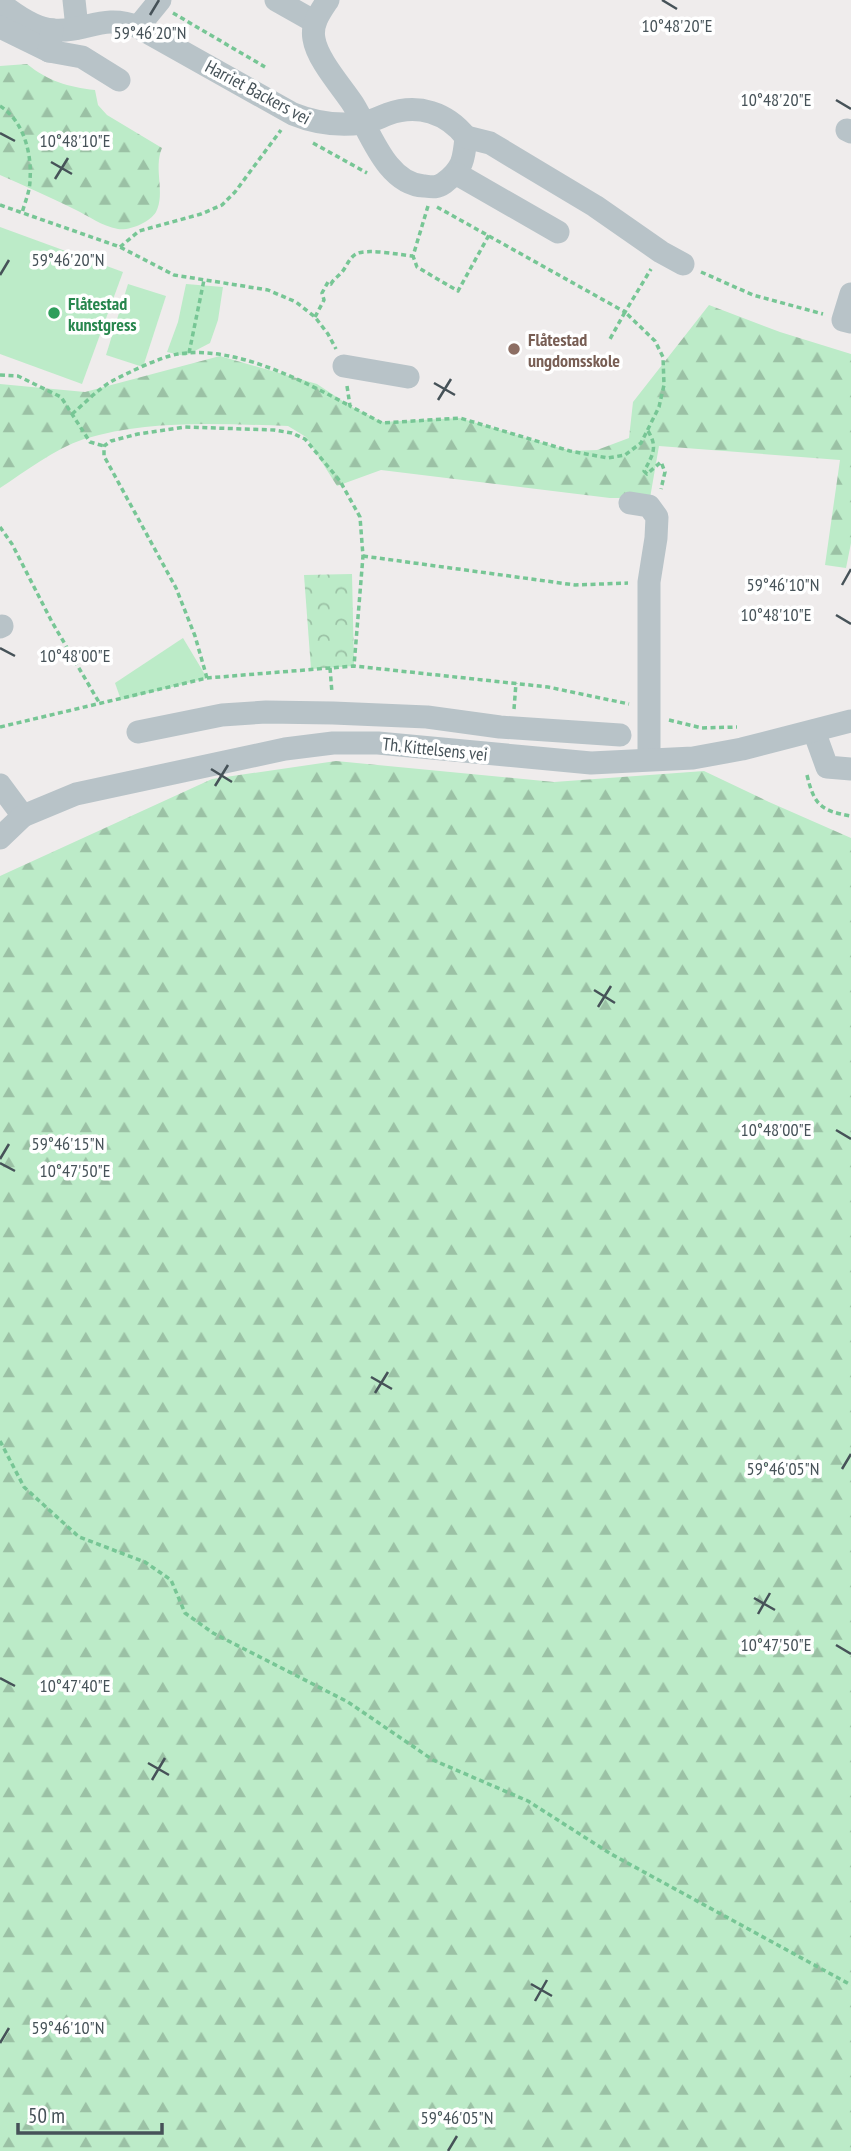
<svg xmlns="http://www.w3.org/2000/svg" width="851" height="2151" font-family="'PT Sans Narrow',sans-serif">
<style>
.grass{fill:#bcebc8}
.forest{fill:url(#forest-firs)}
.park{fill:url(#park-crowns)}
.lines{fill:none;stroke-linecap:round;stroke-linejoin:round}
.path{stroke:#77c695;stroke-width:3.5;stroke-dasharray:5 3.5;stroke-linecap:butt}
.minor{stroke:#b8c3c8;stroke-width:23}
.ticks{fill:none;stroke:#465258;stroke-width:2.5}
.leisure-dot{fill:#2e9e5b;stroke:#fff;stroke-width:2.5}
.education-dot{fill:#8d6e63;stroke:#fff;stroke-width:2.5}
.labels{text-anchor:middle;dominant-baseline:central;stroke-width:7;stroke-linejoin:round;paint-order:stroke}
.street-label{font-size:18px;fill:#465258;stroke:#fff}
.leisure-label{font-size:18px;font-weight:bold;fill:#27864d;stroke:#fff;text-anchor:start}
.education-label{font-size:18px;font-weight:bold;fill:#785e54;stroke:#fff;text-anchor:start}
.ticks-label{font-size:18px;text-anchor:middle;fill:#465258;stroke:#fff;stroke-width:7;stroke-linejoin:round;paint-order:stroke}
</style>
<defs>
<pattern id="forest-firs" width="22" height="20" patternUnits="userSpaceOnUse" patternTransform="scale(1.75)"><rect width="22" height="20" fill="#bcebc8"/><path d="M5 1l3.5 6h-7zM16 11l3.5 6h-7z" fill="#9bc1a5"/></pattern>
<pattern id="park-crowns" width="20" height="18" patternUnits="userSpaceOnUse" patternTransform="scale(1.75)"><rect width="20" height="18" fill="#bcebc8"/><path d="M2 6a3 3 0 1 1 6 0M12 15a3 3 0 1 1 6 0" fill="none" stroke="#9bc1a5"/></pattern>
</defs>
<rect width="100%" height="100%" fill="#efecec"/>
<g class="grass">
<path d="M 0,227 L 123,272 L 82,384 L 0,354 Z"/>
<path d="M 128,284 L 166,296 L 143,367 L 106,355 Z"/>
<path d="M 186,284 L 223,287 L 218,320 L 210,343 L 185,356 L 167,352 L 178,322 Z"/>
<path d="M 183,638 L 207,678 L 121,700 L 115,683 Z"/>
</g>
<g class="forest">
<path d="M 27,64 C 48,81 68,87 95,90 L 98,105 L 107,115 L 162,148 C 153,169 166,193 156,212 C 150,222 130,231 118,229 C 101,226 89,216 74,209 C 50,197 25,186 0,175 L 0,66 Z"/>
<path d="M 709,305 L 780,332 L 851,354 L 851,543 L 846,568 L 825,565 L 840,460 L 659,446 L 650,498 L 610,498 L 381,470 L 337,486 L 306,437 L 288,426 C 221,424 150,419 84,439 C 54,449 26,471 0,488 L 0,384 L 85,392 L 220,356 L 317,384 L 350,406 L 382,422 L 460,418 L 570,451 L 597,450 L 629,438 L 633,402 Z"/>
<path d="M 336,761 L 554,782 L 704,771 L 769,802 L 851,838 L 851,2151 L 0,2151 L 0,876 L 212,779 Z"/>
</g>
<path class="park" d="M 352,574 L 354,666 L 311,669 L 304,575 Z"/>
<g class="lines">
<g class="path">
<path d="M 173,13 L 265,67"/>
<path d="M 0,106 C 24,121 32,154 30,180 C 30,191 25,202 22,213"/>
<path d="M 313,143 L 367,173"/>
<path d="M 0,205 L 120,247 L 174,275 L 268,290 L 296,302 L 315,317 L 328,334 L 336,349"/>
<path d="M 428,206 L 413,256 L 417,267 L 458,291 L 489,235"/>
<path d="M 437,207 L 625,312 L 651,269"/>
<path d="M 120,247 L 139,231 L 201,214 L 222,205 L 235,192 L 281,130"/>
<path d="M 701,272 L 753,295 L 823,314"/>
<path d="M 315,317 L 324,300 L 322,293 L 328,282 L 331,284 C 334,278 338,277 342,272 C 347,266 349,258 356,254 C 367,248 400,255 413,256"/>
<path d="M 189,353 L 204,280"/>
<path d="M 0,375 L 18,376 L 61,397 L 90,442 L 104,446"/>
<path d="M 347,386 L 350,406 L 382,423 L 460,418 L 570,451 L 608,458 L 625,455 L 641,443 L 659,407 L 664,385 L 663,357 L 655,341 L 625,312 L 610,339"/>
<path d="M 72,414 C 85,403 99,388 114,380 C 130,372 160,357 178,354 C 234,345 302,380 350,406"/>
<path d="M 648,431 C 658,447 653,455 644,471 L 647,474 L 661,462 L 665,472 L 661,489"/>
<path d="M 0,527 L 12,544 L 52,622 L 100,704"/>
<path d="M 363,556 L 575,585 L 628,583"/>
<path d="M 330,668 L 332,693"/>
<path d="M 207,678 L 195,636 L 176,588 L 104,456 L 104,446 L 111,441 L 138,434 L 185,427 L 274,430 L 292,433 L 305,439 L 340,481 L 360,517 L 363,556 L 354,666"/>
<path d="M 514,709 L 516,683"/>
<path d="M 669,720 L 702,728 L 737,727"/>
<path d="M 0,727 L 207,678 L 354,666 L 548,687 L 629,704"/>
<path d="M 807,775 C 814,805 821,811 851,816"/>
<path d="M 0,1441 L 24,1487 L 79,1537 L 145,1562 L 171,1580 L 185,1613 L 213,1633 L 348,1702 L 433,1760 L 528,1801 L 611,1854 L 851,1985"/>
</g>
<g class="minor">
<path d="M 74,0 L 77,28"/>
<path d="M 276,0 L 315,22"/>
<path d="M 0,3 C 14,14 34,29 53,30 C 85,33 103,13 138,27 L 293,114 C 315,123 338,126 362,123 C 371,122 380,117 388,114 C 418,103 447,113 466,137 C 464,159 463,169 444,183 C 437,188 432,187 424,186 C 386,184 370,131 353,104 C 341,86 317,59 314,39 C 311,24 320,12 328,0"/>
<path d="M 0,27 L 49,51"/>
<path d="M 138,27 L 160,0"/>
<path d="M 52,30 L 49,51 L 82,57 L 119,80"/>
<path d="M 847,130 L 851,132"/>
<path d="M 466,137 L 490,143 L 595,206 L 661,252 L 683,264"/>
<path d="M 457,174 L 558,232"/>
<path d="M 851,294 L 843,320 L 851,322"/>
<path d="M 344,366 L 408,377"/>
<path d="M 630,503 L 649,506 L 657,517 L 656,538 L 649,582 L 649,759"/>
<path d="M 0,627 L 2,626"/>
<path d="M 814,731 L 827,767 L 851,769"/>
<path d="M 138,732 L 222,715 L 266,712 L 333,713 L 427,717 L 500,727 L 620,735"/>
<path d="M 0,785 L 23,816"/>
<path d="M 0,838 L 23,816 L 76,794 L 285,749 L 333,743 L 378,743 L 591,763 L 693,758 L 742,749 L 851,721"/>
</g>
</g>
<path class="ticks" d="M 662,0 L 677,9M 150,15 L 159,0M 836,100 L 851,109M 0,133 L 15,141M 51,162 L 72,174M 55,179 L 68,158M 0,275 L 9,260M 434,383 L 455,395M 438,400 L 451,379M 842,585 L 851,569M 836,615 L 851,624M 0,648 L 15,656M 211,769 L 232,782M 215,786 L 228,765M 594,990 L 615,1003M 598,1007 L 611,986M 836,1130 L 851,1139M 0,1159 L 9,1144M 0,1163 L 15,1171M 371,1377 L 392,1389M 375,1393 L 388,1372M 842,1469 L 851,1454M 754,1598 L 775,1610M 758,1614 L 770,1593M 836,1645 L 851,1654M 0,1678 L 15,1686M 148,1763 L 169,1775M 152,1780 L 165,1758M 531,1984 L 552,1996M 535,2001 L 547,1980M 0,2043 L 9,2028M 448,2151 L 457,2136"/>
<circle class="leisure-dot" cx="54" cy="313" r="7"/>
<circle class="education-dot" cx="514" cy="349" r="7"/>
<g class="labels">
<g class="street-label">
<text transform="translate(258 92) rotate(28)">Harriet Backers vei</text>
<text transform="translate(435 749) rotate(6)">Th. Kittelsens vei</text>
</g>
<g class="leisure-label">
<text x="68" y="303">Flåtestad<tspan x="68" dy="21">kunstgress</tspan></text>
</g>
<g class="education-label">
<text x="528" y="339">Flåtestad<tspan x="528" dy="21">ungdomsskole</tspan></text>
</g>
</g>
<g class="ticks-label">
<text x="677" y="32">10°48'20"E</text>
<text x="150" y="39">59°46'20"N</text>
<text x="776" y="106">10°48'20"E</text>
<text x="75" y="147">10°48'10"E</text>
<text x="68" y="266">59°46'20"N</text>
<text x="783" y="591">59°46'10"N</text>
<text x="776" y="621">10°48'10"E</text>
<text x="75" y="662">10°48'00"E</text>
<text x="776" y="1136">10°48'00"E</text>
<text x="68" y="1150">59°46'15"N</text>
<text x="75" y="1177">10°47'50"E</text>
<text x="783" y="1475">59°46'05"N</text>
<text x="776" y="1651">10°47'50"E</text>
<text x="75" y="1692">10°47'40"E</text>
<text x="68" y="2034">59°46'10"N</text>
<text x="457" y="2124">59°46'05"N</text>
</g>
<path d="M18 2123v10h144v-10" fill="none" stroke="#465258" stroke-width="3.5"/>
<text x="28" y="2123" font-size="21" fill="#465258" stroke="#ffffff" stroke-width="5" paint-order="stroke">50 m</text>
</svg>
